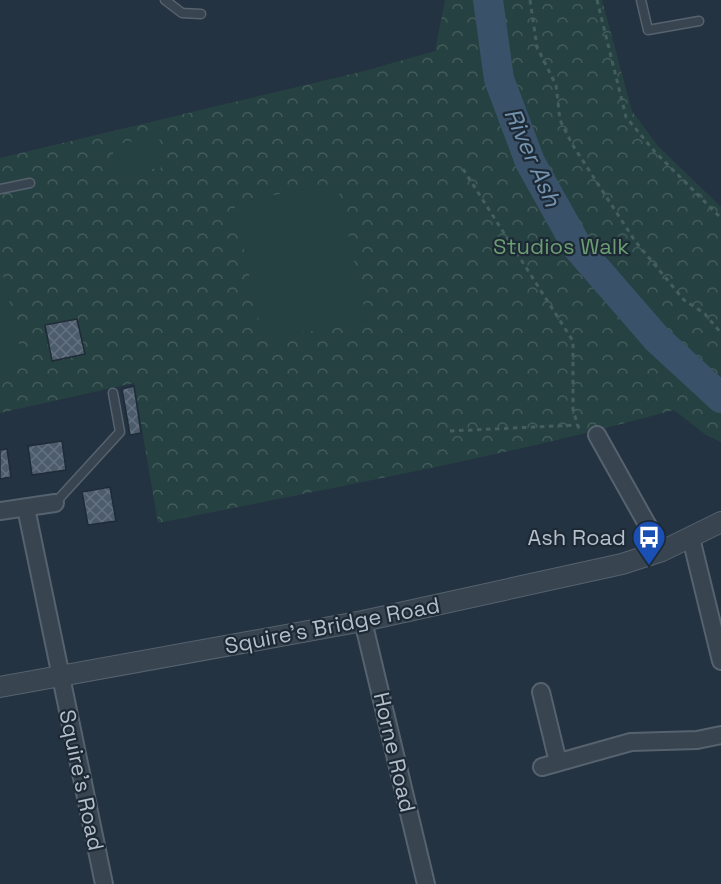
<svg xmlns="http://www.w3.org/2000/svg" width="721" height="884" font-family="'Space Grotesk',sans-serif">
<style>
.forest{fill:url(#forest-crowns)}
.pitch{fill:#264141}
.lines{fill:none;stroke-linecap:round;stroke-linejoin:round}
.river{stroke:#39526a;stroke-width:30}
.building{fill:url(#building-cross-hatch);stroke:#1f2b37;stroke-width:1.5}
.service-casing{stroke:#56626e;stroke-width:11}
.minor-casing{stroke:#56626e;stroke-width:20}
.tertiary-casing{stroke:#56626e;stroke-width:22}
.path{stroke:#445d5e;stroke-width:3;stroke-dasharray:4.5 4.5;stroke-linecap:butt}
.service{stroke:#384450;stroke-width:8}
.minor{stroke:#384450;stroke-width:16}
.tertiary{stroke:#384450;stroke-width:20}
.labels{text-anchor:middle;dominant-baseline:central;stroke-width:4.5;stroke-linejoin:round;paint-order:stroke}
.park-label{font-size:22px;fill:#6b9d72;stroke:#1d2935}
.poi-label{font-size:22px;fill:#b5bfcb;stroke:#1d2935;text-anchor:end}
.street-label{font-size:22px;fill:#b5bfcb;stroke:#1d2935}
.water-label{font-size:24px;font-style:italic;fill:#7493af;stroke:#1d2935}
</style>
<defs>
<pattern id="forest-crowns" width="20" height="18" patternUnits="userSpaceOnUse" patternTransform="scale(1.5)"><rect width="20" height="18" fill="#264141"/><path d="M2 6a3 3 0 1 1 6 0M12 15a3 3 0 1 1 6 0" fill="none" stroke="#435b5b"/></pattern>
<pattern id="building-cross-hatch" width="8" height="8" patternUnits="userSpaceOnUse" patternTransform="scale(1.5)"><rect width="8" height="8" fill="#4d5c6c"/><path d="M0 0l8 8M0 8l8-8" fill="none" stroke="#647280"/></pattern>
</defs>
<rect width="100%" height="100%" fill="#243341"/>
<path class="forest" d="M 445,0 L 602,0 L 632,111 L 657,145 L 721,207 L 721,442 L 706,435 L 674,410 C 504,457 331,488 158,523 L 134,383 L 0,413 L 0,158 L 364,71 L 435,51 Z"/>
<g class="pitch">
<path d="M 159,137 L 164,167 L 116,175 L 112,145 Z"/>
<path d="M 337,183 L 367,321 L 263,340 L 234,203 Z"/>
<path d="M 0,262 L 22,358 L 0,363 Z"/>
</g>
<g class="lines">
<path class="river" d="M 488,0 L 499,79 L 530,162 L 578,248 L 657,339 L 721,398"/>
</g>
<g class="building">
<path d="M 77,319 L 85,354 L 52,361 L 45,325 Z"/>
<path d="M 134,386 L 141,433 L 130,435 L 122,389 Z"/>
<path d="M 62,441 L 66,470 L 32,475 L 28,446 Z"/>
<path d="M 7,449 L 11,477 L 0,479 L 0,450 Z"/>
<path d="M 110,487 L 116,521 L 88,525 L 82,492 Z"/>
</g>
<g class="lines">
<defs>
<g id="service">
<path d="M 165,0 L 182,13 L 201,14"/>
<path d="M 641,0 L 648,30 L 699,21"/>
<path d="M 0,189 L 30,183"/>
<path d="M 55,503 L 120,432 L 113,393"/>
</g>
<g id="minor">
<path d="M 597,435 L 662,551"/>
<path d="M 26,508 L 104,884"/>
<path d="M 0,511 L 55,503"/>
<path d="M 691,538 L 721,661"/>
<path d="M 363,621 L 426,884"/>
<path d="M 541,692 L 558,762"/>
<path d="M 542,767 L 631,742 L 697,740 L 721,735"/>
</g>
<path id="tertiary" d="M 0,687 L 363,621 L 622,564 L 662,551 L 721,522"/>
</defs>
<use href="#service" class="service-casing"/>
<use href="#minor" class="minor-casing"/>
<use href="#tertiary" class="tertiary-casing"/>
<g class="path">
<path d="M 530,0 L 537,47 L 556,85 L 560,120 L 572,144 L 635,241 L 684,300 L 704,313 L 721,333"/>
<path d="M 597,0 L 626,117 L 655,152 L 721,218"/>
<path d="M 463,169 L 573,341 L 573,410 L 580,432"/>
<path d="M 450,431 L 577,425"/>
</g>
<use href="#service" class="service"/>
<use href="#minor" class="minor"/>
<use href="#tertiary" class="tertiary"/>
</g>
<defs>
<symbol id="bus-pin" viewBox="-11 -11 22 30"><path d="M0 17L-7.5 6A9.5 9.5 0 1 1 7.5 6Z" fill="#1a4fb4" stroke="#1d2935"/><path d="M-5-6H5V4H4V6H2V4H-2V6H-4V4H-5ZM-3.5-4V0h7V-4ZM-3.5 1.2v1.5H-2V1.2ZM2 1.2v1.5H3.5V1.2Z" fill="#fff"/></symbol>
</defs>
<g fill-rule="evenodd">
<use href="#bus-pin" x="630" y="518" width="38" height="52"/>
</g>
<g class="labels">
<g class="park-label">
<text x="561" y="246">Studios Walk</text>
</g>
<g class="poi-label">
<text x="626" y="537">Ash Road</text>
</g>
<g class="street-label">
<text transform="translate(332 625) rotate(-11)">Squire's Bridge Road</text>
<text transform="translate(395 752) rotate(77)">Horne Road</text>
<text transform="translate(82 780) rotate(78)">Squire's Road</text>
</g>
<g class="water-label">
<text transform="translate(533 157) rotate(66)">River Ash</text>
</g>
</g>
</svg>
